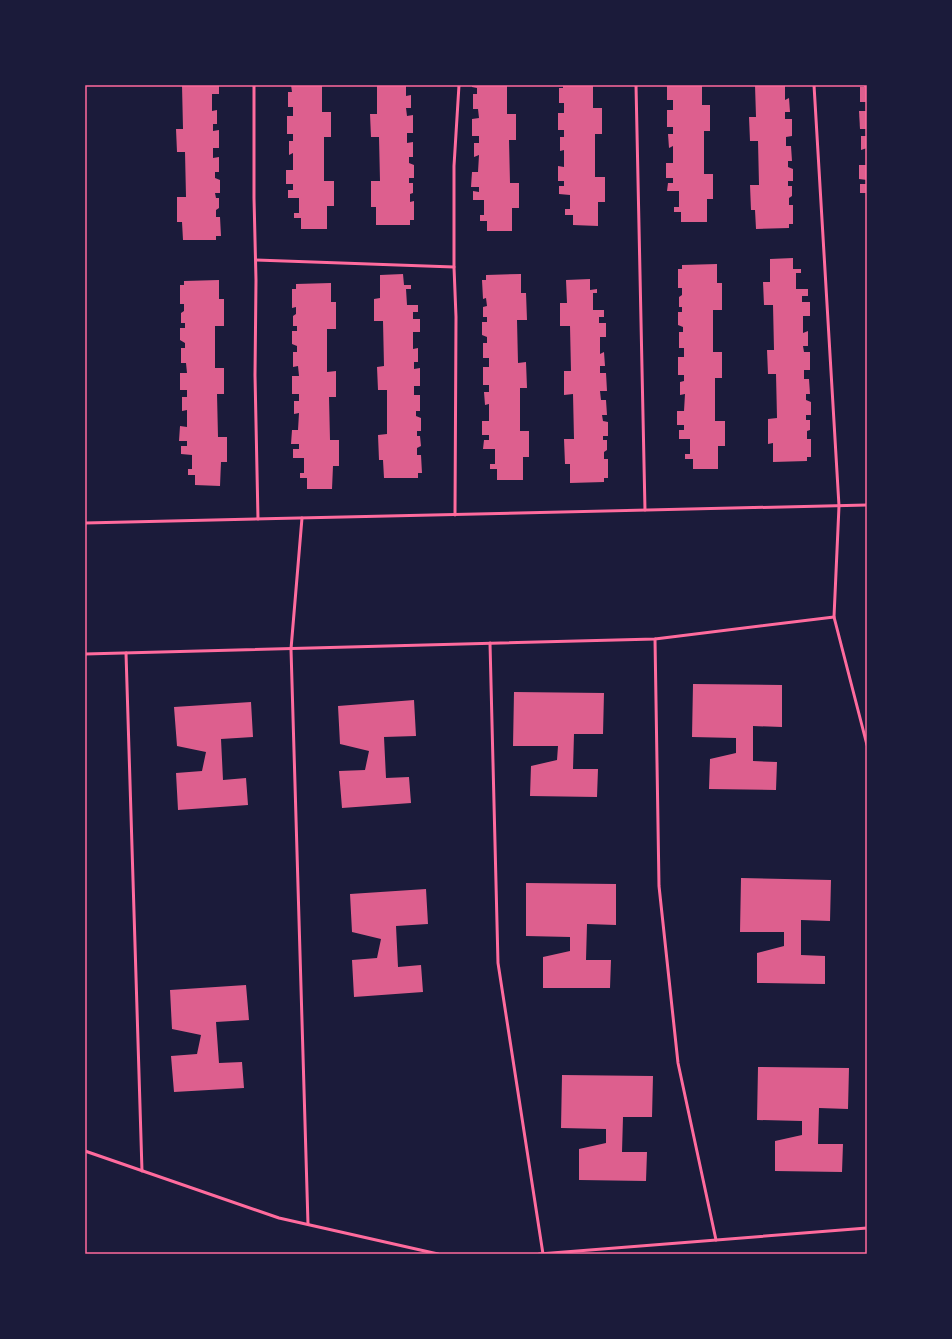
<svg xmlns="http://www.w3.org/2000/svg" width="952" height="1339" font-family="Cabin,sans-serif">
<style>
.building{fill:#dd5f8e}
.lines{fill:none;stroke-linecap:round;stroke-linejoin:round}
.service{stroke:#ff6b9d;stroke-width:3}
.neatline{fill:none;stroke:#ff6b9d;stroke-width:1.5}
</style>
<rect width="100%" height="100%" fill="#1b1b3a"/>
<g class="building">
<path d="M 182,85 L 219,85 L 219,94 L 212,94 L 212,111 L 217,110 L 217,124 L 213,124 L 213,131 L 219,130 L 219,148 L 213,148 L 213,158 L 219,157 L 219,172 L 215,172 L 215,178 L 220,180 L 220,193 L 215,193 L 216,198 L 219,198 L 219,208 L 216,210 L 216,217 L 220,217 L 221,236 L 216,236 L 216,240 L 183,240 L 182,222 L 177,222 L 177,197 L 186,197 L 185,152 L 177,152 L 176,129 L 183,129 Z"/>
<path d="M 291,85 L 322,85 L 322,112 L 331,112 L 331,137 L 324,137 L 324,181 L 334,181 L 334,206 L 327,206 L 327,229 L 301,229 L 301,218 L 294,218 L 294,213 L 299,213 L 299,198 L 288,198 L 288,190 L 293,190 L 293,184 L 286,184 L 286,170 L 293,170 L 293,153 L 289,155 L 289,141 L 293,141 L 293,134 L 287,134 L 287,116 L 293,116 L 293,107 L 288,107 L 288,92 L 292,92 Z"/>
<path d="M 377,85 L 406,85 L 406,96 L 411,95 L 411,108 L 406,108 L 407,116 L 413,115 L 413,133 L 407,133 L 407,143 L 413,142 L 413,157 L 409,157 L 409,163 L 414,165 L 414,178 L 409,178 L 409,183 L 413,183 L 413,193 L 410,194 L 410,202 L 414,201 L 414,220 L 410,220 L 410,225 L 376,225 L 376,207 L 371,207 L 371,181 L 380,181 L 379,137 L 371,137 L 370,114 L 377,114 Z"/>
<path d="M 472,85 L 507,85 L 507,114 L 516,114 L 516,140 L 509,140 L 510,183 L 519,183 L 519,208 L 512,208 L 512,231 L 487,231 L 487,221 L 480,221 L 480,215 L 484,215 L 484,200 L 473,200 L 473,191 L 479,192 L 479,187 L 471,187 L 472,172 L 478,172 L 479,155 L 474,157 L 474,143 L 479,143 L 479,136 L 472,136 L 472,119 L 479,118 L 478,109 L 473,109 L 473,94 L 477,94 L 477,88 L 472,87 Z"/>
<path d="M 563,85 L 593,85 L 593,108 L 602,108 L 602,134 L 595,134 L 595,177 L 605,177 L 605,202 L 598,202 L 598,226 L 573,225 L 573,215 L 565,215 L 565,209 L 570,209 L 570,195 L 559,194 L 559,186 L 564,186 L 564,181 L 558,181 L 558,166 L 564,167 L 564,150 L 560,151 L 560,137 L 564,137 L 564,130 L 558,130 L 558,113 L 564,113 L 564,103 L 559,103 L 559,88 L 563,88 Z"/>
<path d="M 667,85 L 702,85 L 702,105 L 710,105 L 710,131 L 704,131 L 704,174 L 713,174 L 713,199 L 707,199 L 707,222 L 681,222 L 681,212 L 674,212 L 674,207 L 679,207 L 679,191 L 667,191 L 668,183 L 673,183 L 673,178 L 666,178 L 666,163 L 673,163 L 673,146 L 669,148 L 668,134 L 673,134 L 673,127 L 667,127 L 667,110 L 673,110 L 673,100 L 667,100 Z"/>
<path d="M 755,85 L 785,85 L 785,100 L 789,98 L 790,112 L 785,112 L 785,119 L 792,119 L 792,136 L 786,137 L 786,146 L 791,146 L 792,161 L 788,161 L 788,167 L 793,169 L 793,181 L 788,181 L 788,186 L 792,186 L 792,196 L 789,198 L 789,205 L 793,205 L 793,224 L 789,224 L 789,228 L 756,229 L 755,210 L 751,210 L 750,185 L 759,185 L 758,141 L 750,141 L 749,117 L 756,117 Z"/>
<path d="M 864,85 L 867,85 L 867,102 L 860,102 L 860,87 L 864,87 Z"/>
<path d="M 859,111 L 867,111 L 867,129 L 860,129 Z"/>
<path d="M 861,136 L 867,136 L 867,148 L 861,150 Z"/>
<path d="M 859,165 L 867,165 L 867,180 L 859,179 Z"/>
<rect x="860" y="184" width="7" height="9"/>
<path d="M 793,258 L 793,269 L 801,269 L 801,273 L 796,273 L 796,289 L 808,289 L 808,296 L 802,296 L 802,302 L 810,302 L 810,316 L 803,316 L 803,333 L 808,331 L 808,346 L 803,346 L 804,352 L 810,352 L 810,370 L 804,370 L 804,379 L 809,379 L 810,394 L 806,394 L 806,400 L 811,402 L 811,415 L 806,415 L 806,420 L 810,420 L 810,430 L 807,431 L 807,439 L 811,439 L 811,457 L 807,457 L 807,461 L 773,462 L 773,443 L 768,444 L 768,419 L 777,418 L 776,374 L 768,374 L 767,350 L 774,350 L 773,305 L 764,305 L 763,282 L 770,282 L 770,259 Z"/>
<path d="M 717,264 L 717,283 L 722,283 L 722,310 L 713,310 L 713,352 L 722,352 L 722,378 L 715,378 L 715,421 L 725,421 L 725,446 L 718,446 L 718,469 L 693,469 L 693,459 L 685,459 L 685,454 L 690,454 L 690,439 L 679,439 L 679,430 L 684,430 L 684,425 L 677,425 L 677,411 L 684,411 L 685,394 L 680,395 L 680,382 L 684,381 L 684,375 L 678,375 L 678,357 L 684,357 L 684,348 L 679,348 L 679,332 L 683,332 L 683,327 L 678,325 L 678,312 L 682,312 L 682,307 L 679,307 L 679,297 L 682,295 L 682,288 L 678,288 L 678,269 L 682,269 L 682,265 Z"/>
<path d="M 403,274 L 404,285 L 411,285 L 411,289 L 406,289 L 407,305 L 418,305 L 418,312 L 413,312 L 413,319 L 420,319 L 420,332 L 413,332 L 413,349 L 418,348 L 418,362 L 414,362 L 414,369 L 420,368 L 420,386 L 414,386 L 414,395 L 420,395 L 420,411 L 416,411 L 416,416 L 421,418 L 421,431 L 417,431 L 417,436 L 420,436 L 421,446 L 417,448 L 417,455 L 421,455 L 422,473 L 418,473 L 418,478 L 384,478 L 383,460 L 379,460 L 378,435 L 387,434 L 387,390 L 378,390 L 377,367 L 384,366 L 383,321 L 374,321 L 374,299 L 380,298 L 380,275 Z"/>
<path d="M 521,274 L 521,293 L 526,293 L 527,320 L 517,320 L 518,363 L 526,362 L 527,388 L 520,388 L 520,431 L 529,431 L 529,457 L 523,457 L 523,480 L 497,480 L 497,469 L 490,469 L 490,464 L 495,464 L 495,449 L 483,449 L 484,440 L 489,440 L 489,435 L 482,435 L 482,421 L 489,421 L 489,404 L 485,405 L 484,392 L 489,392 L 489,385 L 483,385 L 483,367 L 489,367 L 489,358 L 483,358 L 483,343 L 487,343 L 487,337 L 482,335 L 482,322 L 487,322 L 487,317 L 483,317 L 483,307 L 487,306 L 486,298 L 483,299 L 482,280 L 486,280 L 486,275 Z"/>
<path d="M 590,279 L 590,290 L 597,289 L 597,293 L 593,293 L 593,310 L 604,310 L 604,317 L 599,317 L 599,323 L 606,323 L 606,337 L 600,337 L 600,354 L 604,352 L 605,366 L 600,366 L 600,373 L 606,373 L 607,391 L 600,391 L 601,400 L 606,400 L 607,415 L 602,415 L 603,421 L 608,422 L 608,436 L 603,436 L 603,440 L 607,440 L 607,450 L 604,452 L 604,459 L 608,459 L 608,478 L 604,478 L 604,482 L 570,483 L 570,464 L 565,464 L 564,439 L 574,439 L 573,394 L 564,395 L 564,371 L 571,371 L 570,326 L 560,326 L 560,303 L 567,303 L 566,280 Z"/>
<path d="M 219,280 L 219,299 L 224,299 L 224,326 L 215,326 L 215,368 L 224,368 L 224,394 L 217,394 L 218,437 L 227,437 L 227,462 L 221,462 L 220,486 L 195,485 L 195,475 L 188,475 L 188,469 L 192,469 L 192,455 L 181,454 L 181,446 L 187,446 L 187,441 L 179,441 L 180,426 L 187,427 L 187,410 L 182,411 L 182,397 L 187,397 L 187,390 L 180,390 L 180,373 L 187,373 L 186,363 L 181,363 L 181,348 L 185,348 L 185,343 L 180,340 L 180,328 L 185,328 L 185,323 L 181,323 L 181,313 L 184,311 L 184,304 L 180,304 L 180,285 L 184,285 L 184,281 Z"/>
<path d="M 331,283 L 331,302 L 336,302 L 336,329 L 327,329 L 327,372 L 336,371 L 336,397 L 329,397 L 330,440 L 339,440 L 339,466 L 333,466 L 332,489 L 307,489 L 307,478 L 300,478 L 300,473 L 304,473 L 304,458 L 293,458 L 293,449 L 299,449 L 299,444 L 291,444 L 292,430 L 298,430 L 299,413 L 294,414 L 294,401 L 299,401 L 299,394 L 292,394 L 292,376 L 299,376 L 298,366 L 293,367 L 293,352 L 297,352 L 297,346 L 292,344 L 292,331 L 297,331 L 297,326 L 293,326 L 293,316 L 296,314 L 296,307 L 292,308 L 292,289 L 296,289 L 296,284 Z"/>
<path d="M 693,684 L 782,685 L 782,727 L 753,726 L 753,761 L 777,762 L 776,790 L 709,789 L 710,759 L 736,753 L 736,738 L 692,737 Z"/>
<path d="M 514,692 L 604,693 L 603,734 L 574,734 L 573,769 L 598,769 L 597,797 L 530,796 L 531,766 L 557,760 L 558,746 L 513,746 Z"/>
<path d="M 414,700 L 416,736 L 384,737 L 386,778 L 409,777 L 411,803 L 342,808 L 339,771 L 365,770 L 369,751 L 340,744 L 338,706 Z"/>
<path d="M 251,702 L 253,737 L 221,739 L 223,780 L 246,778 L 248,805 L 178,810 L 176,773 L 202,771 L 206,752 L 177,746 L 174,707 Z"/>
<path d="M 741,878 L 831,880 L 830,921 L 801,920 L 801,955 L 825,956 L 825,984 L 757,983 L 757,953 L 784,946 L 784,932 L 740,932 Z"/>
<path d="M 526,883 L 616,884 L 616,925 L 587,924 L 586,960 L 611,960 L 610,988 L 543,988 L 543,957 L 570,951 L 570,937 L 526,936 Z"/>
<path d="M 426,889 L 428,924 L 396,926 L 398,967 L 421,965 L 423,992 L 354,997 L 352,960 L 377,958 L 381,939 L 352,932 L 350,894 Z"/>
<path d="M 246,985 L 249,1020 L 216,1022 L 219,1063 L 242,1062 L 244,1088 L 174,1092 L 171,1056 L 197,1054 L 201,1035 L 172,1029 L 170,990 Z"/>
<path d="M 758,1067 L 849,1068 L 848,1109 L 819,1108 L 818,1144 L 843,1144 L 842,1172 L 775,1171 L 775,1141 L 802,1135 L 802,1121 L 757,1120 Z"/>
<path d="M 562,1075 L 653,1076 L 652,1117 L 623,1117 L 622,1152 L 647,1152 L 646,1181 L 579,1180 L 579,1149 L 606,1143 L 606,1129 L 561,1128 Z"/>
</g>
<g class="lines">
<g class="service">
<path d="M 254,85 L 254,198 L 256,280 L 255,375 L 258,519"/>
<path d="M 636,85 L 645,510"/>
<path d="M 814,85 L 839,506 L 834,617 L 867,745"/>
<path d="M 256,260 L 454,267"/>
<path d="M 455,515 L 456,317 L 454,267 L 454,166 L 459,85"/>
<path d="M 302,518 L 291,649 L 308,1224"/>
<path d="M 85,523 L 867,505"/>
<path d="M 655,639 L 659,886 L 678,1063 L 716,1240"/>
<path d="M 490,643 L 498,963 L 543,1254"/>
<path d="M 126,653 L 142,1171"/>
<path d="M 85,654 L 655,639 L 834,617"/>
<path d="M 85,1151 L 279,1218 L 438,1254"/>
<path d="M 539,1254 L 867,1228"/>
</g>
</g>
<rect width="952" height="1339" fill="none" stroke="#1b1b3a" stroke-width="172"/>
<rect x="86" y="86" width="780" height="1167" class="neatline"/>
</svg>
